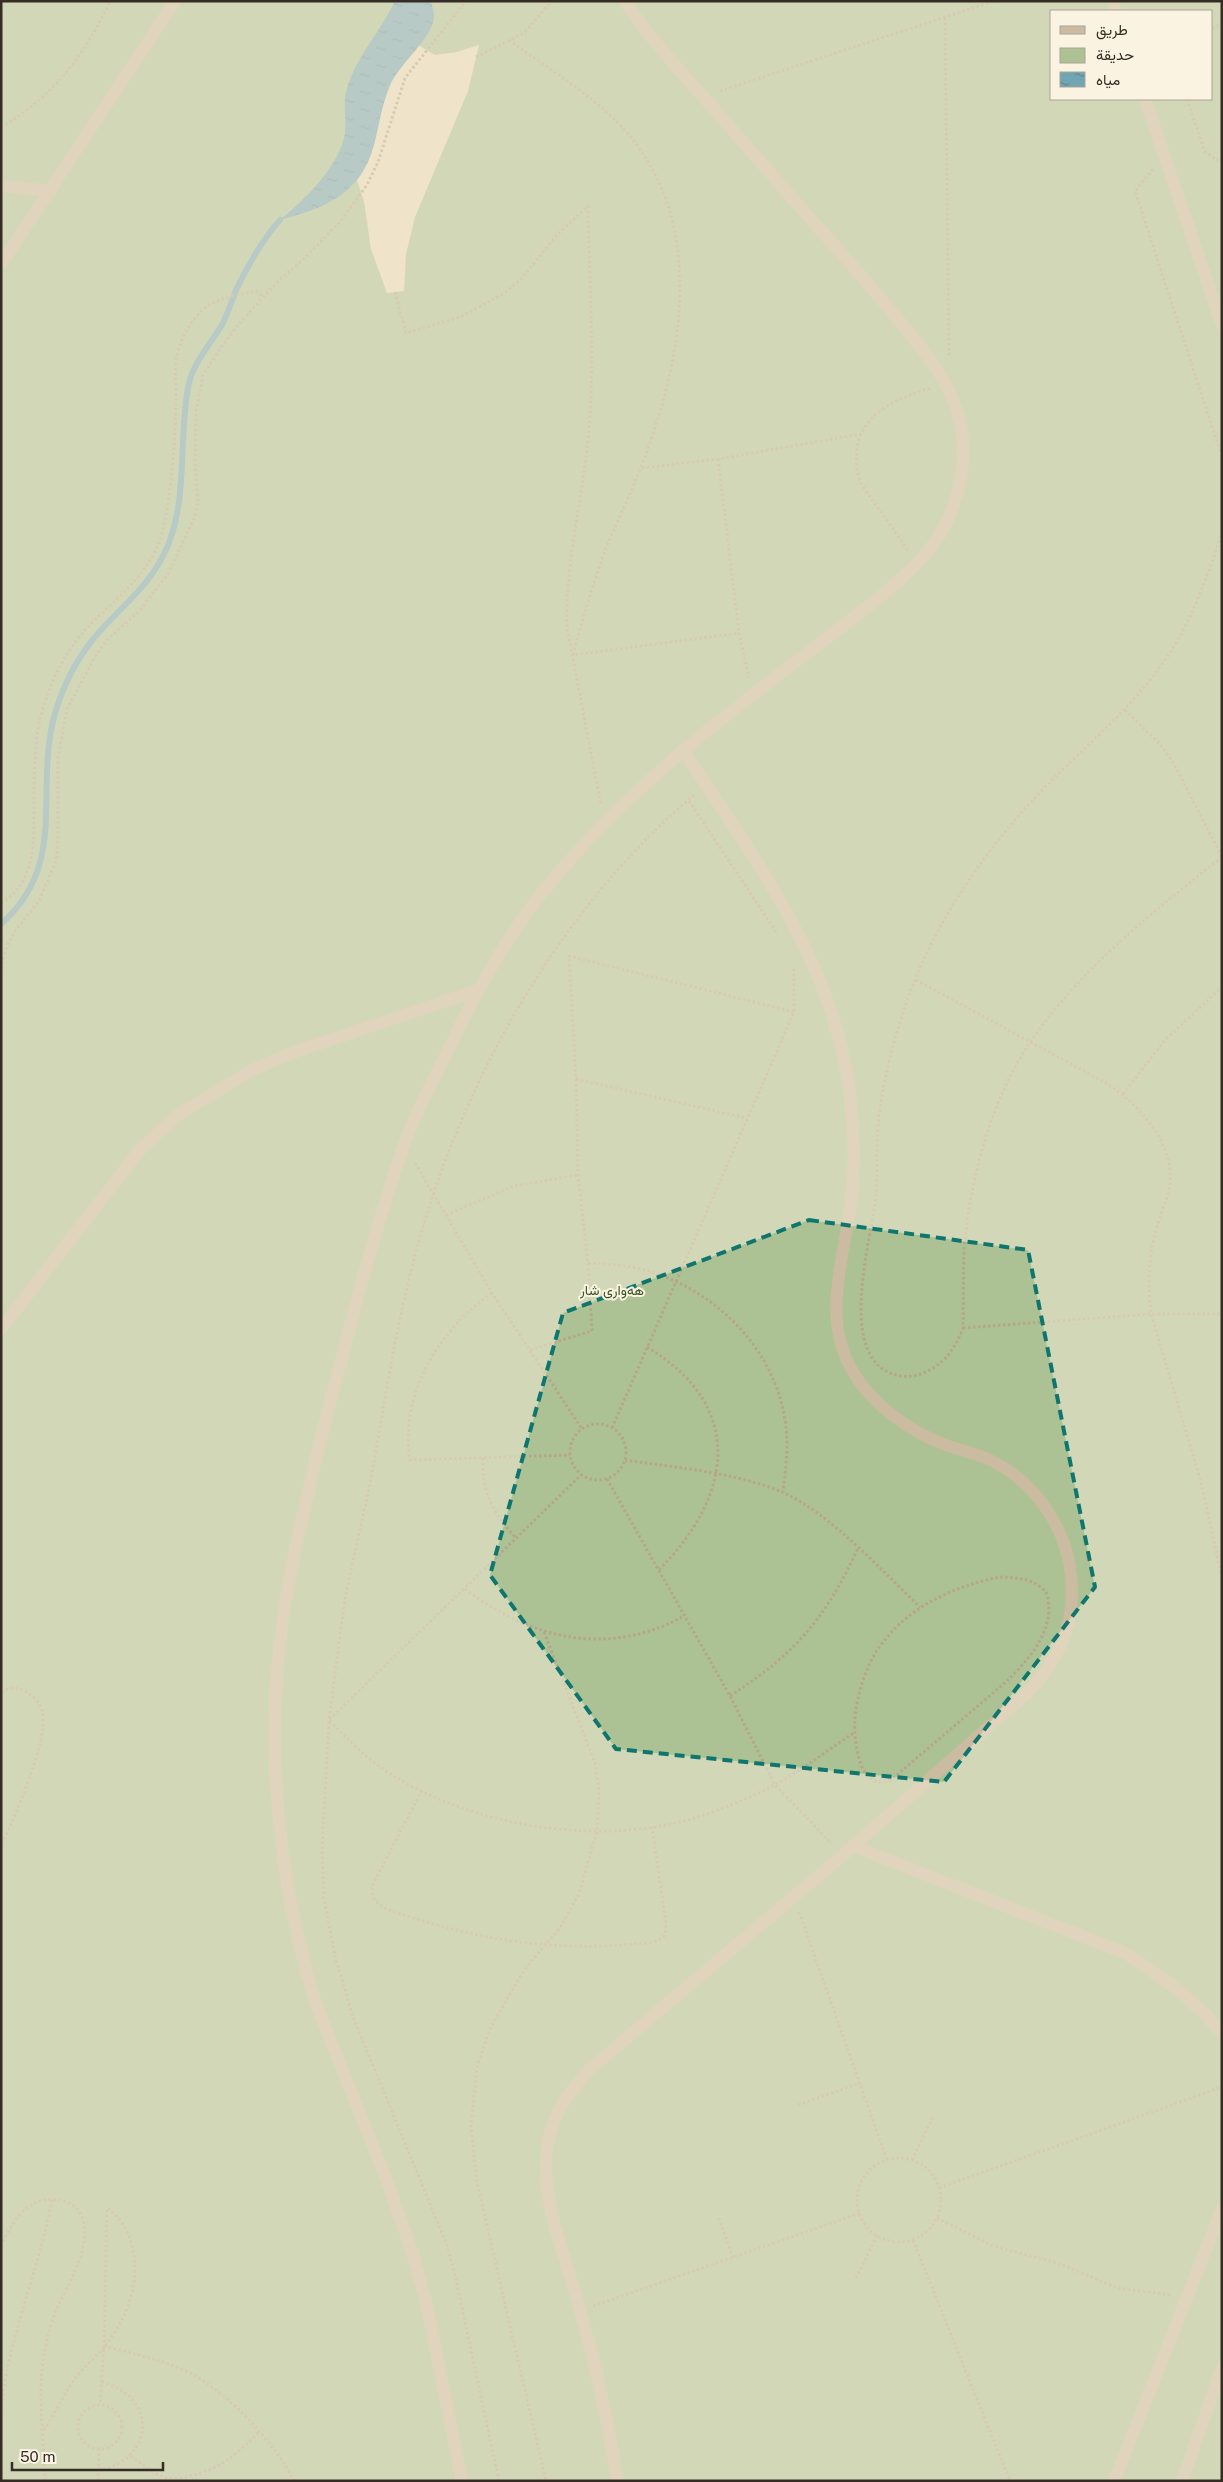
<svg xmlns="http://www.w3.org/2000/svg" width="1223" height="2482" font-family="'Public Sans',Vazirmatn,sans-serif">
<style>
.park{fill:#acc295;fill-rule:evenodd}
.plaza{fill:#ecdebb}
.water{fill:url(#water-ripples)}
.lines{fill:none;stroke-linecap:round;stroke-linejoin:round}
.stream{stroke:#72a5b2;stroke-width:6}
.path{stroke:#b7a58b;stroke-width:3;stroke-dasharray:2.5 2.5;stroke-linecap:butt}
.minor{stroke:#cbbba1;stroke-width:12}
.marked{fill:none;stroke:#0f766e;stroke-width:4;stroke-dasharray:10 6;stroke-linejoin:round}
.labels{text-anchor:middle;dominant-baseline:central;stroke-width:4;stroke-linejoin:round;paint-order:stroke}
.park-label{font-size:14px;fill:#3c5526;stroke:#faf3e2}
</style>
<defs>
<pattern id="water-ripples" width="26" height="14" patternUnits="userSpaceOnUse" patternTransform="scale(1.25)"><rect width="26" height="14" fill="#72a5b2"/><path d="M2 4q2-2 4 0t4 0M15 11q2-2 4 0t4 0" fill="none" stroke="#5e8791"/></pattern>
</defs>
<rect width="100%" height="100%" fill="#f3ead5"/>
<path class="park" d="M 1,1 L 1222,1 L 1222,2481 L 1,2481 ZM 1052,11 L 1212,11 L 1212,99 L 1052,99 Z"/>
<path class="plaza" d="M 418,45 L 435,55 L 457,52 L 479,45 L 468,91 L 415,217 L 406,254 L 404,291 L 387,293 L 371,249 L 364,201 L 357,180 L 368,162 L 382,108 L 391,83 L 401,66 Z"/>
<path class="water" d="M 395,1 L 431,1 C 432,6 434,11 434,16 C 435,35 400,64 391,83 C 376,115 380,152 357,180 C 337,204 309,212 280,220 C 304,200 340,166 345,133 C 347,118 342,103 347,88 C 357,55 381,31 395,1 Z"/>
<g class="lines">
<path class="stream" d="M 1,924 C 71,862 32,788 56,710 C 64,684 77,659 94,638 C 118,609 147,589 164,554 C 189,504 178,442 188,388 C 192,363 211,344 223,323 C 228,312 232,301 236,290 C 246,269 264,237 280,220"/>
<g class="path">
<path d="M 945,18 L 949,357"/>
<path d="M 1212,28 L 1222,24"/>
<path d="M 509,40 C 552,72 604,101 637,145 C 706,238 680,368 641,467 C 631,493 619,518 608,543 C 594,580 583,617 573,655 L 739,633"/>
<path d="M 476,57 L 524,33 L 552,1"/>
<path d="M 720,91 L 994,1"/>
<path d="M 1187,99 L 1205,152 L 1222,163"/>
<path d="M 1,127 C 51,99 86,54 110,1"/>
<path d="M 1153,169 L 1135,191 L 1222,457"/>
<path d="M 395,292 L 406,333 L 460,317 L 503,294 L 520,280 L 557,235 L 588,206 C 589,283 596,362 588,439 C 582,502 565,564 567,628 L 601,805"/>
<path d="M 718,459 L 739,633 L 749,678"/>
<path d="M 642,468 L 718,459 L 861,434"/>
<path d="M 908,550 L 861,484 C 842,427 883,401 931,388"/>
<path d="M 1125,710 L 1159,743 L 1173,762 L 1222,857"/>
<path d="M 694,795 C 549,917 447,1108 406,1292 C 391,1355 382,1420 370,1483 C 363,1520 353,1557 346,1594 C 339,1636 335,1678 329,1720 C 345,1737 361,1753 379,1766 C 455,1821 575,1843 666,1825 C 693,1820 720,1810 745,1799 C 785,1783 819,1756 855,1732"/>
<path d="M 689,801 L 777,933"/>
<path d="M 1222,857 C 1153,912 1082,967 1031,1041 C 994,1095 974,1165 966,1230 C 962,1262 964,1296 963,1328 C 955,1349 943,1366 921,1374 C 909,1378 897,1377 886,1371 C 839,1345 872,1237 876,1195 C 878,1172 876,1149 878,1126 C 882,1086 892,1045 905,1007 C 932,925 984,851 1043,789 C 1084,747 1129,711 1163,663 C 1191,624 1207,577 1222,533"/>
<path d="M 1,903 C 39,882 34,830 34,794 C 34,775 35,755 37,736 C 42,699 60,658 85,630 C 113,600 151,575 162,533 C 171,498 175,442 176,405 C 177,387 173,365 179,348 C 184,333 195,314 209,305 C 223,297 241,294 256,291 L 263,297"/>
<path d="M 1,969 L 7,946 L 15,931 L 39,901 L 56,861 L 58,838 L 58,757 L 67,709 L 96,655 L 107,640 L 140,610 L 168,574 L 195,517 L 198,502 L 195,468 L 196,412 L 203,375 L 222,346 L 239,324 L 280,279 L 303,260 L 339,223 L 367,185 L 378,162 L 405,78 L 466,1"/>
<path d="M 916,980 L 1108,1084 C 1139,1105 1174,1143 1170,1183 C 1168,1199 1160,1215 1156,1231 C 1148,1258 1148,1286 1151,1314 L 1201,1482 L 1222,1578"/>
<path d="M 576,1079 L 746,1118"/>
<path d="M 1123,1094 L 1164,1041 L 1222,987"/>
<path d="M 415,1163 L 492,1293 L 582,1429"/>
<path d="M 446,1215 L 514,1186 L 578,1175"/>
<path d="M 588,1263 C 606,1264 624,1265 641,1269 C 720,1289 786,1359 787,1443 C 787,1460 785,1476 783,1492"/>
<path d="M 492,1293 C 439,1329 399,1395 410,1460 L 570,1455"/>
<path d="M 963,1328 L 1151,1314 L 1222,1314"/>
<path d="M 647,1347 C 747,1407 732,1496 659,1570"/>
<path d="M 530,1350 L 592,1331 L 588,1263 L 578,1175 L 576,1079 L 569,956 L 794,1012"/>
<circle cx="598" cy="1452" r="28"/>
<path d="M 612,1428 L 794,1012 L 794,966"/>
<path d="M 483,1458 C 481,1492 494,1514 516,1538"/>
<path d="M 625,1460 C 677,1468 734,1472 782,1492 C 830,1513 882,1571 920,1607"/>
<path d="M 607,1479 L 730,1696 L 775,1785 L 832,1844"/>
<path d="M 1000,1577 C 1019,1578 1033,1578 1046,1592 C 1058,1627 1030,1658 1007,1681 L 891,1780 C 856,1795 852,1730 856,1709 C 860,1685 868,1661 883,1642 C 912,1605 955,1586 1000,1577 Z"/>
<path d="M 465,1589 C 531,1639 608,1658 684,1616"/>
<path d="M 544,1632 L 595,1763 L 599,1789 L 597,1831 L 579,1894 L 560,1928 L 529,1964 L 515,1985 L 489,2031 L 477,2068 L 471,2126 L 477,2183 L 546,2481"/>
<path d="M 1,1692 C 11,1686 20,1687 29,1694 C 37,1699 42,1706 43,1715 C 47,1743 14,1819 1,1846"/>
<path d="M 730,1696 C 795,1654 826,1618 858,1548"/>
<path d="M 422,1790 L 372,1886 L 373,1898 C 383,1911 402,1914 417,1919 C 487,1941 558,1951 632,1944 C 640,1943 655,1944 662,1938 C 666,1935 666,1930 666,1924 L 652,1827"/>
<path d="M 799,1912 L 887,2160"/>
<path d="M 798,2105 L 860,2083"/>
<circle cx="899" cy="2200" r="42"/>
<path d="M 912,2160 L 933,2117"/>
<path d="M 939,2188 L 1222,2087"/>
<path d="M 719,2218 L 733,2258"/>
<path d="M 937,2218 L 993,2246 L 1058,2263 L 1117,2288 L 1172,2295"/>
<path d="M 913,2240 L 1010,2481"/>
<path d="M 1,2246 C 10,2228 21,2204 44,2200 C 62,2197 81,2204 84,2224 C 89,2254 67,2285 56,2311 C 50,2325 47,2340 44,2355 C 37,2395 44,2440 45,2481"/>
<path d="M 856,2278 L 877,2236"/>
<path d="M 593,2306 L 860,2213"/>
<path d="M 104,2346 C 134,2354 164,2360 192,2374 C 228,2393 276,2444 294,2481"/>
<circle cx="100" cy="2427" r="22"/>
<path d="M 1,2411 C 8,2338 39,2271 52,2199"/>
<path d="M 44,2430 C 55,2413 64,2394 76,2377 C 85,2366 96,2357 105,2346 C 128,2317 141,2282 132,2246 C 128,2230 121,2218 107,2208 L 104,2346 L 100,2405"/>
<path d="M 131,2456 C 141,2463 152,2473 163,2477 C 204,2482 234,2458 259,2432"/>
<path d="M 98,2469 C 129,2468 154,2435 137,2406 C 130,2393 116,2387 103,2382"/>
<path d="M 98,2481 L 99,2449"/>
<path d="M 499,2481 L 455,2275 L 447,2245 L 353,2017 L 336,1960 L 324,1899 L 322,1849 L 329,1720 L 581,1475"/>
</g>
<g class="minor">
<path d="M 1113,1 L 1116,11"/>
<path d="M 1145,99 L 1222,325"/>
<path d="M 1,186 L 51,191"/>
<path d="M 1,264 L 175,1"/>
<path d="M 1,1329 L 139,1151 L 178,1115 L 250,1071 L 291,1053 L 476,991"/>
<path d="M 853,1846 L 1127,1954 L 1172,1985 L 1205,2014 L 1222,2034"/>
<path d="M 462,2481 L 426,2301 L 412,2252 L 387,2181 L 317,2007 C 287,1912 273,1814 275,1714 C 277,1610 303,1511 328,1411 C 351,1322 373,1234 403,1148 C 416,1110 436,1075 453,1040 C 479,986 508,934 546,888 C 606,814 679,751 754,694 C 791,664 830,637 867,607 C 894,585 924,562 942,531 C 957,505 965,470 963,440 C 958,389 927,354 896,317 C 875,292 855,268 834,245 C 791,198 750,150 708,102 C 678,69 649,38 625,1"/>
<path d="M 617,2481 C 609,2422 596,2367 580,2310 C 567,2261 543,2207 546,2155 C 549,2120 566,2094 590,2069 L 842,1856 L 1026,1694 C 1055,1665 1073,1631 1072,1589 C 1071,1537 1041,1486 994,1462 C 979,1454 962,1451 946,1445 C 910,1432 871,1404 852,1370 C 820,1315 846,1253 852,1194 C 855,1159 854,1124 849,1088 C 831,957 753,857 683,750"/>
<path d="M 1114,2481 L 1222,2209"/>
<path d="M 1182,2481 L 1222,2368"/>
</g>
</g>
<path d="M0 0H1223V2482H0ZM 809,1220 L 1028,1250 L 1095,1587 L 944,1782 L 616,1749 L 490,1575 L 563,1313 Z" fill="#f3ead5" fill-opacity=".55" fill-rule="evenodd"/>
<path class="marked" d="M 809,1220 L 1028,1250 L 1095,1587 L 944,1782 L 616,1749 L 490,1575 L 563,1313 Z"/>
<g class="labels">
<g class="park-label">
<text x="612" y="1290">هەواری شار</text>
</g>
</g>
<rect width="1223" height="2482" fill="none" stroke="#352c24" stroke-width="5"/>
<rect x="1050" y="10" width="162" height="90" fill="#faf3e2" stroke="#aba396"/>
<rect x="1060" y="26" width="25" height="8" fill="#cbbba1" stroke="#aba396"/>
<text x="1096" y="35" font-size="15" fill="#352c24">طريق</text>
<rect x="1060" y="48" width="25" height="15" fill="#acc295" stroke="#aba396"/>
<text x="1096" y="60" font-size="15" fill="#352c24">حديقة</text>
<rect x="1060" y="72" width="25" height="15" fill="url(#water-ripples)" stroke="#aba396"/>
<text x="1096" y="85" font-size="15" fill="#352c24">مياه</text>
<path d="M12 2462v8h151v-8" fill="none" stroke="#352c24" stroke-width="2.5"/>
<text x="20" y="2462" font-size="15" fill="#352c24" stroke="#faf3e2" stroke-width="4" paint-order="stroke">50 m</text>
</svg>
